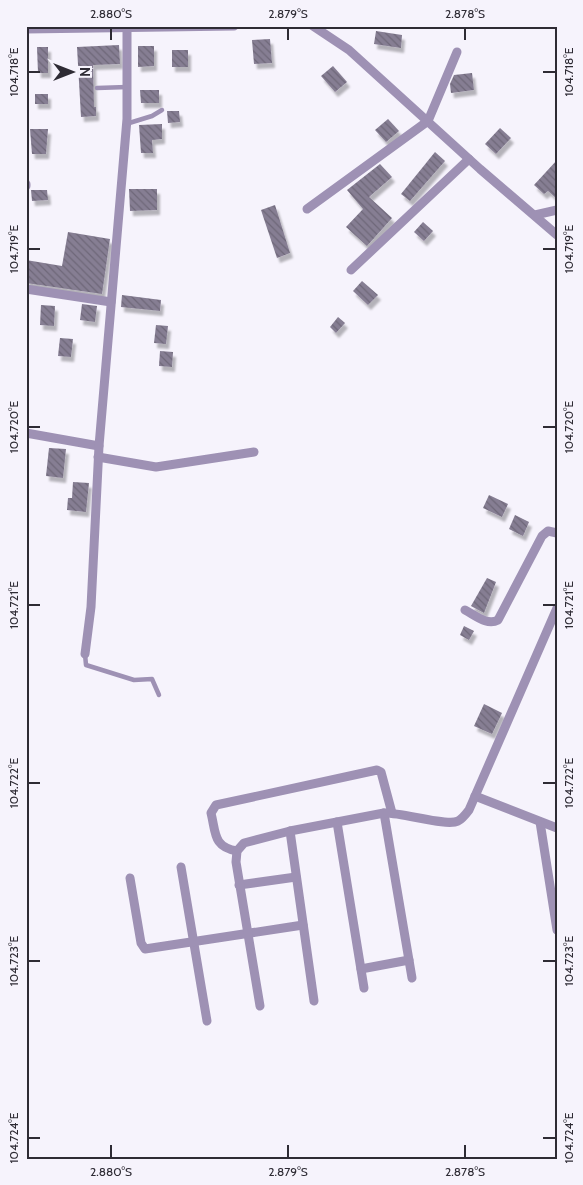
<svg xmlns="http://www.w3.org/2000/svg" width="583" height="1185" font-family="Cabin,sans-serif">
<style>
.building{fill:url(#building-back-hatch);filter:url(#shadow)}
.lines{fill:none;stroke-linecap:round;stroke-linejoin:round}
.service{stroke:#9e91b4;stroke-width:4.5}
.minor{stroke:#9e91b4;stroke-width:9}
.ticks{fill:none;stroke:#2e2b34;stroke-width:2}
.neatline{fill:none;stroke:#2e2b34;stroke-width:2}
.ticks-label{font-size:12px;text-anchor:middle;fill:#2e2b34}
</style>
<defs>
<pattern id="building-back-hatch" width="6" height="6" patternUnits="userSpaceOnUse" patternTransform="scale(1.25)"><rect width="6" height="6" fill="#867e93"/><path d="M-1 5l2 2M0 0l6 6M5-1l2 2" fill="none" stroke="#6e6779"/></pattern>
<filter id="shadow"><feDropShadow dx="3" dy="5" stdDeviation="1" flood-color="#0004"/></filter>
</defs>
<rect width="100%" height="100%" fill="#f6f3fc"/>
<g class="building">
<path d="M 376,31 L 402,35 L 401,48 L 374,44 Z"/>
<path d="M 270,39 L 272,63 L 254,64 L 252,40 Z"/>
<path d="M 119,45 L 120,64 L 93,65 L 94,107 L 96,107 L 96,116 L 81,117 L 77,47 Z"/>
<path d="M 138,46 L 154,46 L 154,66 L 138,67 Z"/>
<path d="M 37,47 L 48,47 L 48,73 L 38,73 Z"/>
<rect x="172" y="50" width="16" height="17"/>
<path d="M 333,66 L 347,82 L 335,92 L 321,76 Z"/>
<path d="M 472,73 L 474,90 L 451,93 L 450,84 L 454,75 Z"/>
<path d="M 140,90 L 159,90 L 159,103 L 141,103 Z"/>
<rect x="35" y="94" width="13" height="10"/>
<path d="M 167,111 L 179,111 L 180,122 L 168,123 Z"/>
<path d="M 388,119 L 399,131 L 386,142 L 375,130 Z"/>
<path d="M 162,124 L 162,139 L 152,140 L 153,153 L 141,153 L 139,125 Z"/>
<path d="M 500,128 L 511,138 L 496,154 L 485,144 Z"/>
<path d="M 30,129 L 48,129 L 46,154 L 32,154 Z"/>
<path d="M 435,152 L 445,161 L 410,201 L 401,194 Z"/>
<path d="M 557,160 L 557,199 L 548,191 L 544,194 L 534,185 Z"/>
<path d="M 380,164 L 392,177 L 369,197 L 392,218 L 367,246 L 346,227 L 363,209 L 347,190 Z"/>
<path d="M 129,189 L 157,189 L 157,210 L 130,211 Z"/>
<path d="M 31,190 L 47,190 L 48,200 L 32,201 Z"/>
<path d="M 275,205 L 290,253 L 277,258 L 261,210 Z"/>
<path d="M 423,222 L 433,231 L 424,241 L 414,232 Z"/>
<path d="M 68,232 L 110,239 L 102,294 L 26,283 L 26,260 L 62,266 Z"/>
<path d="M 362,281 L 378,295 L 368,305 L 353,291 Z"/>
<path d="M 122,295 L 161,300 L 160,311 L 121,307 Z"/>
<path d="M 82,304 L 97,306 L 95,322 L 80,320 Z"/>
<path d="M 41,305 L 55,306 L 54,326 L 40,325 Z"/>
<path d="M 338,317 L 345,323 L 336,333 L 330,327 Z"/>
<path d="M 156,325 L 168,326 L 166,344 L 154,343 Z"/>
<path d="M 60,338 L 73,339 L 71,357 L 58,356 Z"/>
<path d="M 160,351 L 173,352 L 172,367 L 159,366 Z"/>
<path d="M 49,448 L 66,449 L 63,478 L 46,476 Z"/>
<path d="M 73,482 L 89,483 L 86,512 L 67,510 L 68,498 L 72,498 Z"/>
<path d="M 489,495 L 508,504 L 502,517 L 483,508 Z"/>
<path d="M 515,515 L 529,522 L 523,536 L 509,529 Z"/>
<path d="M 487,578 L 496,582 L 484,613 L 471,606 Z"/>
<path d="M 464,626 L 474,631 L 469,640 L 460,635 Z"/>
<path d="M 484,704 L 502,713 L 492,734 L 474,726 Z"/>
</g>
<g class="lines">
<g class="service">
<path d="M 97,88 L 127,87"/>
<path d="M 126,124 L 152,116 L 162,110"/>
<path d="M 85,654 L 86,665 L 134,680 L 152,679 L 159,695"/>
</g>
<g class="minor">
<path d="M 313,26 L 349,50 L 480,169 L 557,235"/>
<path d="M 26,29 L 234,26"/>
<path d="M 26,184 L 26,186"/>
<path d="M 307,209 L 428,121 L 457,52"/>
<path d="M 535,215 L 557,210"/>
<path d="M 351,270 L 469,159"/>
<path d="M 26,289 L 111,302"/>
<path d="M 26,433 L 99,446"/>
<path d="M 98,457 L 156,467 L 254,452"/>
<path d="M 465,610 C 475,615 487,626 498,620 L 542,536 L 548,531 L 557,533"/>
<path d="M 85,654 L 91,607 L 99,446 L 127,119 L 127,28"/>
<path d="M 475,796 L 557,828"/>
<path d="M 384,813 L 412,978"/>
<path d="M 337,822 L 364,988"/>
<path d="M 540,822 L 557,930"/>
<path d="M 290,831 L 314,1001"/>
<path d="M 237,851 C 213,847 216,833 211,813 L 216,805 L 377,770 L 381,772 L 392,813"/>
<path d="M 181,867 L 207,1021"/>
<path d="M 130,878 L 141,943 L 145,949 L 303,925"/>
<path d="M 239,885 L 296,877"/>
<path d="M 361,969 L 409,960"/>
<path d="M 260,1006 L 236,862 L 237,851 L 244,843 L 290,831 L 384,813 C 401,812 447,827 458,821 C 462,819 466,814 469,810 L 557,608"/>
</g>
</g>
<path class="ticks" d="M 111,28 L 111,40M 288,28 L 288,40M 465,28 L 465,40M 28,72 L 40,72M 543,72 L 556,72M 28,249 L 40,249M 543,249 L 556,249M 28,427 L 40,427M 543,427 L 556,427M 28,605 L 40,605M 543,605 L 556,605M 28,783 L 40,783M 543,783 L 556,783M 28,961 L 40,961M 543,961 L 556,961M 28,1138 L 40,1138M 543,1138 L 556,1138M 111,1145 L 111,1158M 288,1145 L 288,1158M 465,1145 L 465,1158"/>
<rect width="583" height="1185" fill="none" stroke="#f6f3fc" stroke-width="55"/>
<g transform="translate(72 72) rotate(90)" stroke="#f6f3fc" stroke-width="4" paint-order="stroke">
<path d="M0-4L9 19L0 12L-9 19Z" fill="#2e2b34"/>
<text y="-8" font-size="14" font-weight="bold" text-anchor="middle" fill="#2e2b34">N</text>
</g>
<rect x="28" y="28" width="528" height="1130" class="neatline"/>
<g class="ticks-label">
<text x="111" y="18">2.880°S</text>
<text x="288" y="18">2.879°S</text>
<text x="465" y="18">2.878°S</text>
<text transform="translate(569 72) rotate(-90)" y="4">104.718°E</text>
<text transform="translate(14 72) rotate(-90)" y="4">104.718°E</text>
<text transform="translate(569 249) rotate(-90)" y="4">104.719°E</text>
<text transform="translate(14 249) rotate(-90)" y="4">104.719°E</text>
<text transform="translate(569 427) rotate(-90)" y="4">104.720°E</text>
<text transform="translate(14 427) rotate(-90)" y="4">104.720°E</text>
<text transform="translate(14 605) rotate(-90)" y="4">104.721°E</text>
<text transform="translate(569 605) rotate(-90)" y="4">104.721°E</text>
<text transform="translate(569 783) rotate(-90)" y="4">104.722°E</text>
<text transform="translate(14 783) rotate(-90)" y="4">104.722°E</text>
<text transform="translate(14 961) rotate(-90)" y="4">104.723°E</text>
<text transform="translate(569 961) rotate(-90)" y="4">104.723°E</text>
<text transform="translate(14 1138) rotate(-90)" y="4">104.724°E</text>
<text transform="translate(569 1138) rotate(-90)" y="4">104.724°E</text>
<text x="111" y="1176">2.880°S</text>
<text x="288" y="1176">2.879°S</text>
<text x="465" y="1176">2.878°S</text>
</g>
</svg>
